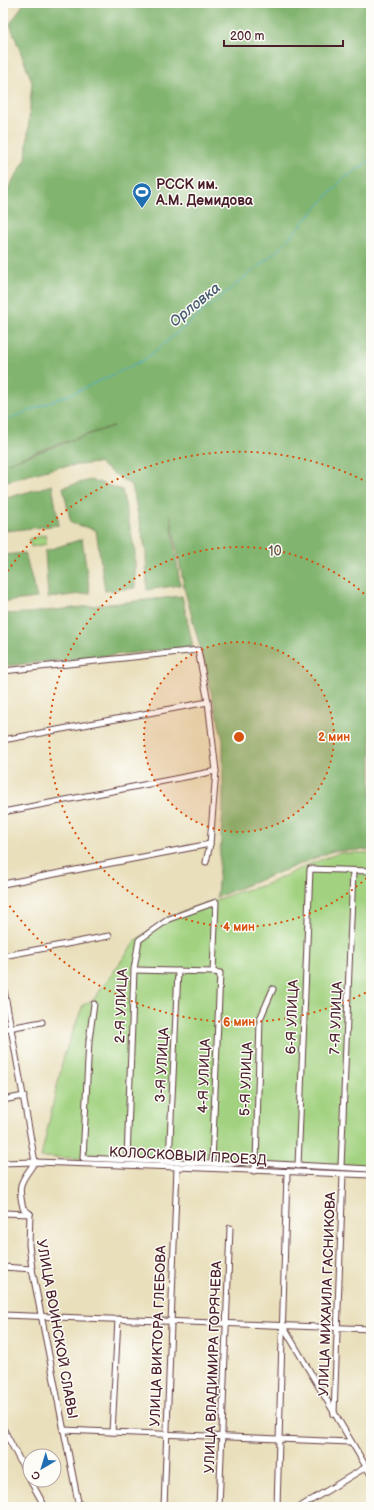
<svg xmlns="http://www.w3.org/2000/svg" width="374" height="1510" font-family="'Balsamiq Sans',sans-serif">
<style>
.green{fill:#a2d280;stroke:#767856}
.forest{fill:#81b46e;stroke:#666a4c;fill-rule:evenodd}
.lines{fill:none;stroke-linecap:round;stroke-linejoin:round}
.stream{stroke:#48acc8;stroke-width:1}
.minor-casing{stroke:#623c41;stroke-width:7}
.minor{stroke:#fff;stroke-width:5}
.ring{fill:none;stroke:#d8530f;stroke-width:2;stroke-dasharray:2 4}
.labels{text-anchor:middle;dominant-baseline:central;stroke-width:3;stroke-linejoin:round;paint-order:stroke}
.poi-label{font-size:14px;font-weight:bold;fill:#4a1f2b;stroke:#fdfcf7;text-anchor:start}
.park-label{font-size:14px;fill:#645544;stroke:#fdfcf7}
.street-label{font-size:14px;fill:#4a1f2b;stroke:#fdfcf7}
.water-label{font-size:15px;font-style:italic;fill:#495e72;stroke:#fdfcf7}
.centre{fill:#d8530f;stroke:#fdfcf7;stroke-width:2}
.ring-label{font-size:12px;text-anchor:middle;font-weight:bold;fill:#d8530f;stroke:#fdfcf7;stroke-width:3;stroke-linejoin:round;paint-order:stroke}
</style>
<rect width="100%" height="100%" fill="#fdfcf7"/>
<filter id="ink" filterUnits="userSpaceOnUse"><feTurbulence type="fractalNoise" baseFrequency=".025" numOctaves="2"/><feDisplacementMap in="SourceGraphic" scale="8" xChannelSelector="R" yChannelSelector="G"/><feConvolveMatrix kernelMatrix="1 2 1 2 8 2 1 2 1" color-interpolation-filters="sRGB"/></filter>
<filter id="wash" filterUnits="userSpaceOnUse"><feTurbulence type="fractalNoise" baseFrequency=".012" numOctaves="4" result="noise"/><feDisplacementMap in="SourceGraphic" scale="16" xChannelSelector="R" yChannelSelector="G"/><feGaussianBlur stdDeviation="0.9" result="paint"/><feColorMatrix in="noise" values="0 0 0 0 0 0 0 0 0 0 0 0 0 0 0 0 0 1.4 0 .05"/><feComposite in="paint" operator="in"/></filter>
<g filter="url(#wash)">
<rect width="100%" height="100%" fill="#e9dfbb"/>
<g class="green">
<path d="M 45,535 L 47,544 L 31,547 L 29,539 Z"/>
<path d="M 339,853 L 371,853 L 371,1167 L 41,1157 L 64,1055 L 83,1005 L 94,999 L 136,940 L 168,917 L 238,892 L 265,885 L 312,863 Z"/>
</g>
<g class="forest">
<path d="M 24,3 L 371,3 L 371,850 L 333,851 L 217,897 L 223,808 L 223,740 L 200,647 L 185,591 L 170,514 L 180,585 L 147,590 L 146,552 L 132,486 L 98,463 L 59,467 L 3,482 L 3,197 L 26,159 L 32,82 L 10,24 ZM 113,426 L 5,464 L 47,448 Z"/>
<path d="M 91,480 L 122,490 L 135,551 L 135,588 L 105,591 L 96,530 L 71,523 L 63,487 Z"/>
<path d="M 52,485 L 59,525 L 6,531 L 3,512 L 3,499 Z"/>
<path d="M 82,539 L 90,593 L 48,598 L 45,551 Z"/>
<path d="M 25,553 L 37,598 L 3,602 L 3,555 Z"/>
<path d="M 182,596 L 193,647 L 3,666 L 3,614 L 28,613 Z"/>
</g>
<g class="lines">
<path class="stream" d="M 3,421 L 76,392 L 144,360 L 278,250 L 343,179 L 371,160"/>
</g>
</g>
<g filter="url(#ink)">
<g class="lines">
<defs>
<g id="minor">
<path d="M 3,671 L 198,650 L 208,702 L 216,771 L 210,844 L 206,862"/>
<path d="M 3,740 L 208,702"/>
<path d="M 3,812 L 216,771"/>
<path d="M 3,884 L 210,844"/>
<path d="M 3,956 L 109,936"/>
<path d="M 135,970 L 213,972"/>
<path d="M 3,984 L 35,1162"/>
<path d="M 94,1004 L 89,1040 L 83,1158 L 230,1164 L 250,1161 L 256,1163 L 371,1169"/>
<path d="M 3,1029 L 42,1022"/>
<path d="M 3,1100 L 24,1096"/>
<path d="M 127,1159 L 134,969 L 139,940 L 169,919 L 216,902 L 213,972 L 220,973 L 212,1162"/>
<path d="M 169,1161 L 178,971"/>
<path d="M 3,1163 L 35,1162 L 177,1167 L 371,1175"/>
<path d="M 298,1166 L 310,869 L 371,871"/>
<path d="M 341,1167 L 353,871"/>
<path d="M 254,1171 L 256,1163 L 260,1019 L 273,989"/>
<path d="M 3,1213 L 30,1214"/>
<path d="M 30,1214 L 29,1245 L 32,1269 L 79,1507"/>
<path d="M 30,1214 L 23,1208 C 17,1183 21,1182 35,1162"/>
<path d="M 3,1267 L 32,1269"/>
<path d="M 3,1315 L 371,1329"/>
<path d="M 283,1326 L 371,1475"/>
<path d="M 334,1414 L 343,1174"/>
<path d="M 3,1428 L 30,1480"/>
<path d="M 63,1430 L 350,1442"/>
<path d="M 112,1432 L 118,1319"/>
<path d="M 30,1480 L 45,1507"/>
<path d="M 164,1507 L 177,1167"/>
<path d="M 219,1507 L 230,1228"/>
<path d="M 277,1507 L 287,1173"/>
<path d="M 300,1507 L 366,1467"/>
</g>
</defs>
<use href="#minor" class="minor-casing"/>
<use href="#minor" class="minor"/>
</g>
</g>
<circle cx="239" cy="737" r="95" fill="#d8530f" fill-opacity=".12"/>
<g class="ring">
<circle cx="239" cy="737" r="95"/>
<path d="M371 874A190 190 0 1 1 371 600"/>
<path d="M371 990A285 285 0 0 1 4 898M4 576A285 285 0 0 1 371 484"/>
</g>
<defs>
<symbol id="stadium-pin" viewBox="-11 -11 22 30"><path d="M0 17L-7.5 6A9.5 9.5 0 1 1 7.5 6Z" fill="#1f6fb2" stroke="#fdfcf7"/><path d="M0-5a6.5 5 0 1 0 0 10a6.5 5 0 1 0 0-10ZM-3.5-1.8h7v3.6h-7Z" fill="#fff"/></symbol>
</defs>
<g fill-rule="evenodd">
<use href="#stadium-pin" x="131" y="181" width="22" height="30"/>
</g>
<g class="labels">
<g class="poi-label">
<text x="156" y="184">РССК им.<tspan x="156" dy="16">А.М. Демидова</tspan></text>
</g>
<g class="park-label">
<text x="275" y="551">10</text>
</g>
<g class="street-label">
<text transform="translate(121 1006) rotate(-88)">2-Я УЛИЦА</text>
<text transform="translate(292 1017) rotate(-88)">6-Я УЛИЦА</text>
<text transform="translate(336 1018) rotate(-88)">7-Я УЛИЦА</text>
<text transform="translate(162 1065) rotate(-87)">3-Я УЛИЦА</text>
<text transform="translate(204 1076) rotate(-88)">4-Я УЛИЦА</text>
<text transform="translate(246 1079) rotate(-88)">5-Я УЛИЦА</text>
<text transform="translate(188 1156) rotate(3)">КОЛОСКОВЫЙ ПРОЕЗД</text>
<text transform="translate(327 1294) rotate(-88)">УЛИЦА МИХАИЛА ГАСНИКОВА</text>
<text transform="translate(57 1329) rotate(80)">УЛИЦА ВОИНСКОЙ СЛАВЫ</text>
<text transform="translate(158 1336) rotate(-88)">УЛИЦА ВИКТОРА ГЛЕБОВА</text>
<text transform="translate(213 1367) rotate(-88)">УЛИЦА ВЛАДИМИРА ГОРЯЧЕВА</text>
</g>
<g class="water-label">
<text transform="translate(195 305) rotate(-39)">Орловка</text>
</g>
</g>
<circle cx="239" cy="737" r="6" class="centre"/>
<g class="ring-label">
<text x="334" y="741">2 мин</text>
<text x="239" y="931">4 мин</text>
<text x="239" y="1026">6 мин</text>
</g>
<rect width="374" height="1510" fill="none" stroke="#fdfcf7" stroke-width="16"/>
<g transform="translate(42 1468) rotate(218)"><circle r="19" fill="#fdfcf7" stroke="#b5a4a5"/>
<path d="M0-3L7 15L0 10L-7 15Z" fill="#1f6fb2"/>
<text y="-6" font-size="11" font-weight="bold" text-anchor="middle" fill="#4a1f2b">С</text>
</g>
<path d="M224 40v6h119v-6" fill="none" stroke="#4a1f2b" stroke-width="2"/>
<text x="230" y="40" font-size="12" fill="#4a1f2b" stroke="#fdfcf7" stroke-width="3" paint-order="stroke">200 m</text>
</svg>
